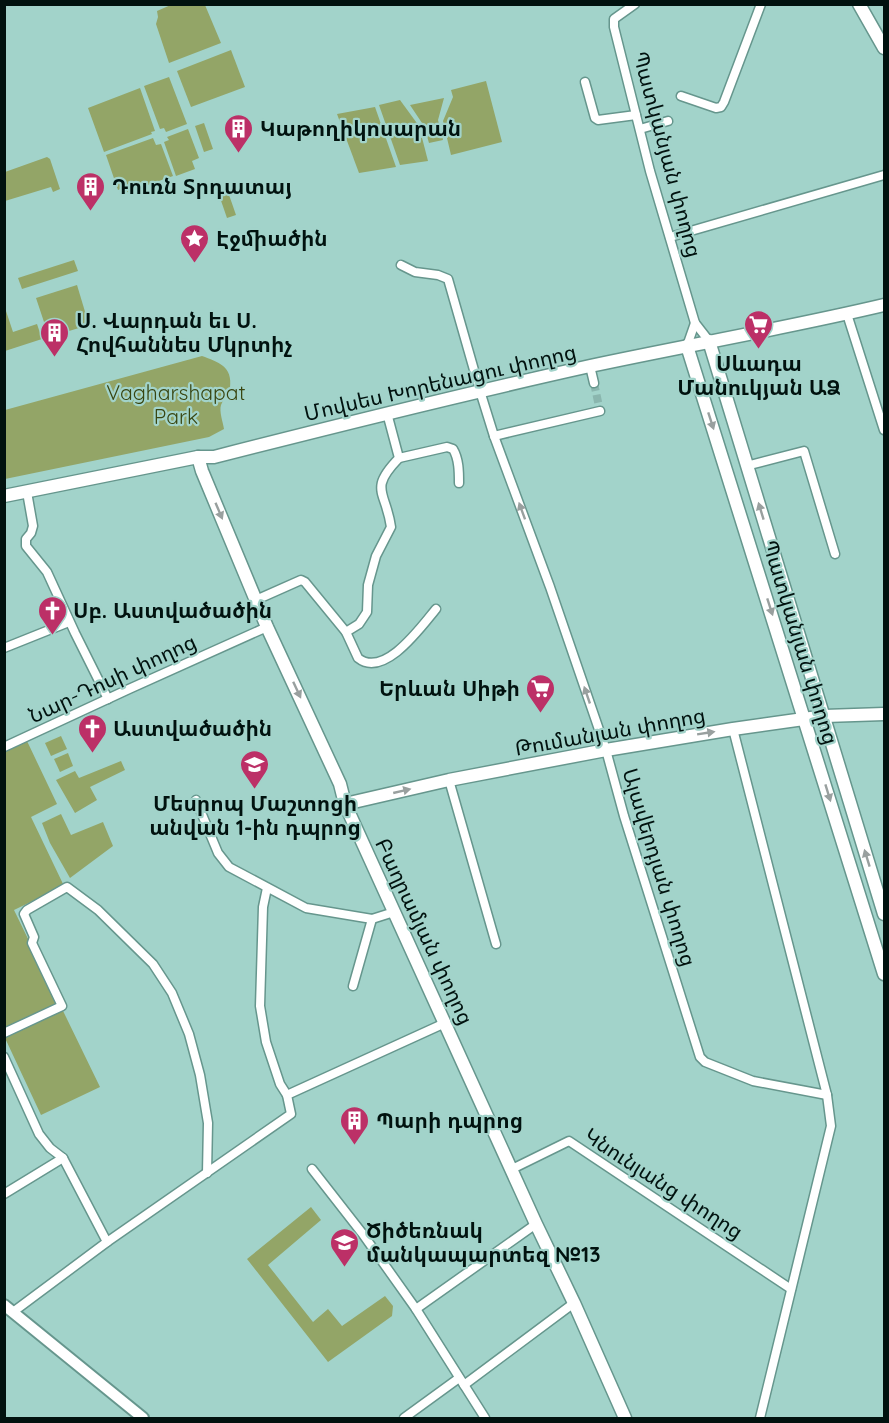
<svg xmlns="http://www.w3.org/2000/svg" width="889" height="1423" font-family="Quicksand,'Noto Sans Armenian',sans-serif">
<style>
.green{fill:#93a567}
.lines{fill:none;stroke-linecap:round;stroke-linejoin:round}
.minor-tunnel{stroke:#8ab6ae;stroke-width:8;stroke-dasharray:8 4;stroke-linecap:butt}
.minor-casing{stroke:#66968d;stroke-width:11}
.tertiary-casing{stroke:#66968d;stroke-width:14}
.secondary-casing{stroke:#66968d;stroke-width:15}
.minor{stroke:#fff;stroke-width:8}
.tertiary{stroke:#fff;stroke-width:10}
.secondary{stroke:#fff;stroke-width:12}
.oneway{fill:#99a09f}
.labels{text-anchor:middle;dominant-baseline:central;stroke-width:4.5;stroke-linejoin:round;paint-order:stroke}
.poi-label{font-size:21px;font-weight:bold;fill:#01120f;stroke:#a2d3ca;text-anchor:start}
.street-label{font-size:21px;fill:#01120f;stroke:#a2d3ca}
.park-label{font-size:21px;fill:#384510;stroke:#a2d3ca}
</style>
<rect width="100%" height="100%" fill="#a2d3ca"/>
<g class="green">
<path d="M 173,4 L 205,5 L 221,43 L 169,63 L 156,24 L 158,17 L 157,11 Z"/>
<path d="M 231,50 L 245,87 L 191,107 L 177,71 Z"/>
<path d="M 169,77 L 187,124 L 166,132 L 164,128 L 160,129 L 144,86 Z"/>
<path d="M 486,81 L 502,142 L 451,155 L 443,121 L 453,97 L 451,90 Z"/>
<path d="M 140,88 L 155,131 L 151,132 L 152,134 L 104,152 L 88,108 Z"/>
<path d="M 444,98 L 438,120 L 443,140 L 429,143 L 424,126 L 410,105 Z"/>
<path d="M 400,100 L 419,126 L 428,161 L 400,165 L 379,105 Z"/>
<path d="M 375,107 L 396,167 L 359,173 L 337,114 Z"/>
<path d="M 204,123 L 213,149 L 204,152 L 195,126 Z"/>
<path d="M 188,129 L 199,158 L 192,161 L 195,169 L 176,176 L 164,142 L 169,140 L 167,137 Z"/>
<path d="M 153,138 L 156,145 L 161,144 L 173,176 L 125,193 L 123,188 L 118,190 L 106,155 Z"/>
<path d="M 47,157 L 50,159 L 60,189 L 53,192 L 51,187 L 5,201 L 5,172 Z"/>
<path d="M 227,189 L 236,215 L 227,218 L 218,192 Z"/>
<path d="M 74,260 L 78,271 L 22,289 L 18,278 Z"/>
<path d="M 77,285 L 89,325 L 49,337 L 36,298 Z"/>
<path d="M 5,308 L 13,332 L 37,324 L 42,339 L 5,351 Z"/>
<path d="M 202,356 C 218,362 233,366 230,388 C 228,394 223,399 221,405 C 219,412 223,422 224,429 L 209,437 L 5,479 L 5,410 Z"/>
<path d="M 61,736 L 67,749 L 51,756 L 45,743 Z"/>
<path d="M 27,741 L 57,804 L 31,817 L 64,886 L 14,910 L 100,1087 L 41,1115 L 5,1038 L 5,752 Z"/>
<path d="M 68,753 L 73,766 L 60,772 L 54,759 Z"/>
<path d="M 121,761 L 125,770 L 90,787 L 97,800 L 75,813 L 56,780 L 75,771 L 79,778 Z"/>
<path d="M 61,814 L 71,835 L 103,822 L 113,846 L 70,878 L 50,843 L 42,823 Z"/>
<path d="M 311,1207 L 321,1220 L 268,1265 L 313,1322 L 328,1309 L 342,1326 L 385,1296 L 393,1306 L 392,1316 L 328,1362 L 247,1259 Z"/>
</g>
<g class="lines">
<path class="minor-tunnel" d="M 594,383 L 600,411"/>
<defs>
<g id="minor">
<path d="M 635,4 L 614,19 L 614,27 L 650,171 L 695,323 L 709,341"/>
<path d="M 585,82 L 595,118 L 598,120 L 636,115"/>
<path d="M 681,96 L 716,108 L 721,107 L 724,102 L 761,4"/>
<path d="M 640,129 L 668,121"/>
<path d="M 670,237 L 884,175"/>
<path d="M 401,265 L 415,272 L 438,275 L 448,279 L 480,391 L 494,436 L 550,587 L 606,750 L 624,816 L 700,1057 L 705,1062 L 753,1081 L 827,1095"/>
<path d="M 847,314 L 884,430"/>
<path d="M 687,346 L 695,323"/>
<path d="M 590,366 L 594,383"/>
<path d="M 494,436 L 600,411"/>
<path d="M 399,458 L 447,447 L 453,449 C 459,459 459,472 459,483"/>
<path d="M 746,466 L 804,451 L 835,554"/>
<path d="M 27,492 L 33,526 L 31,533 L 26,539 L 26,546 L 47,572 L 75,633 L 108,699"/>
<path d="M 256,600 L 301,580 L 305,582 L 346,632 L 358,658 C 384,679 421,627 436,609"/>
<path d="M 346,632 L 359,624 L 367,612 L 368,585 L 376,556 L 391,527 C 386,491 368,490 399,458 L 387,413"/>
<path d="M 4,648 L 69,622"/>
<path d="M 733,729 L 827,1095 L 831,1126 L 760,1418"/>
<path d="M 4,747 L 129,689 L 267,627"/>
<path d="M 449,780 L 496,944"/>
<path d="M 196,800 L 218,853 L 229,867 L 306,908 L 372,919 L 394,912"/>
<path d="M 267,888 L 263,907 L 260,1006 L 266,1042 L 280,1084 L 287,1095"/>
<path d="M 353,986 L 372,919"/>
<path d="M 4,1033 L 62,1006 L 32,943 L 34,937 L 24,914 L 27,910 L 67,887 L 98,910 L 153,964 L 172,993 L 189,1034 L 200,1075 L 208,1123 L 207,1173"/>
<path d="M 4,1057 L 39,1134 L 50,1148 L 63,1158 L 107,1242"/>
<path d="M 312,1169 L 362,1233 L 416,1309 L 485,1418"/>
<path d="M 512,1169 L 569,1141 L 791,1289"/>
<path d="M 4,1194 L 63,1158"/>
<path d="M 416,1309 L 536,1224"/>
<path d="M 13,1312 L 107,1242 L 291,1114 L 287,1095 L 445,1023"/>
<path d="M 464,1385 L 574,1303"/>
<path d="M 404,1418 L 459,1378"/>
</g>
<path id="tertiary" d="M 4,1305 L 143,1418"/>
<g id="secondary">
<path d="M 859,4 L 884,48"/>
<path d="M 709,341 L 884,914"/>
<path d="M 687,346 L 884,974"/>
<path d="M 198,457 L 202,471 L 267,627 L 340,784 L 345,804 L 536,1224 L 574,1303 L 625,1418"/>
<path d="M 4,496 L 198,457 L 214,457 C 339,425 464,394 590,366 C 688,345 787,328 884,305"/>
<path d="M 345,804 L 449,780 L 606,750 L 733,729 L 825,716 L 884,714"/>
</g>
</defs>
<use href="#minor" class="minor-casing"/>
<use href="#tertiary" class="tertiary-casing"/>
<use href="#secondary" class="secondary-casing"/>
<use href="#minor" class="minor"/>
<use href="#tertiary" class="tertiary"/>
<use href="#secondary" class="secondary"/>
</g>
<defs><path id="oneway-solid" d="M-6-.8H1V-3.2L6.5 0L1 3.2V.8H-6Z" transform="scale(1.5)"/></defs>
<g class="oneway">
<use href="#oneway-solid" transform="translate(711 421) rotate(72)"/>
<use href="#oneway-solid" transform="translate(219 511) rotate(67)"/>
<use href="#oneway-solid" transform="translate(522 511) rotate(-110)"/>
<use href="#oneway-solid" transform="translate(761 511) rotate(-107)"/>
<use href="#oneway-solid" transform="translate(770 607) rotate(72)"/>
<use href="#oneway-solid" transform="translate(297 690) rotate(65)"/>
<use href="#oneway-solid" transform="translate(587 695) rotate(-109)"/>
<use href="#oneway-solid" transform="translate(706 733) rotate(-9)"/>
<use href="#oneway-solid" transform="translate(402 791) rotate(-13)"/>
<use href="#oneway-solid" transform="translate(828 793) rotate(73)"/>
<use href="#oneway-solid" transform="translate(867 858) rotate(-107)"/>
</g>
<defs>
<symbol id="building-pin" viewBox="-11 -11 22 30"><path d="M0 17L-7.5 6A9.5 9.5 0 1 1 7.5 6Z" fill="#bc3067" stroke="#a2d3ca"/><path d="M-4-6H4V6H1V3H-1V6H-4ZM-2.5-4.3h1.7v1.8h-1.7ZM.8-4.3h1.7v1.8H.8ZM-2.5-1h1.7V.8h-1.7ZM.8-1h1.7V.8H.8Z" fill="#fff"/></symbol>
<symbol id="sight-pin" viewBox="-11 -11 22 30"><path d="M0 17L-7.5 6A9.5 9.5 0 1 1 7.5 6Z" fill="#bc3067" stroke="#a2d3ca"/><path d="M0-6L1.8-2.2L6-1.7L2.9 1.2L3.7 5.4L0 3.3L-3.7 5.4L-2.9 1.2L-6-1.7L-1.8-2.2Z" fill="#fff"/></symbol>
<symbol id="supermarket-pin" viewBox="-11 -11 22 30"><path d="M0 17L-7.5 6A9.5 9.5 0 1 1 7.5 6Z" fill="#bc3067" stroke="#a2d3ca"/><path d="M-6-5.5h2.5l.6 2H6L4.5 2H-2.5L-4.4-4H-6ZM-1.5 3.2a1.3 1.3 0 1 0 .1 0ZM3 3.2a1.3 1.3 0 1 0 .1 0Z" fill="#fff"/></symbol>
<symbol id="church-pin" viewBox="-11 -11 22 30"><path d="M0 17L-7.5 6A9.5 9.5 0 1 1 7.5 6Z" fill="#bc3067" stroke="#a2d3ca"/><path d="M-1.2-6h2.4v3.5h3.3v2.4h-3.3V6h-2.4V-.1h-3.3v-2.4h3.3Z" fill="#fff"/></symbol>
<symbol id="school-pin" viewBox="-11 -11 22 30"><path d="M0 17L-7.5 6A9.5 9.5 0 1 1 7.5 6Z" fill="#bc3067" stroke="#a2d3ca"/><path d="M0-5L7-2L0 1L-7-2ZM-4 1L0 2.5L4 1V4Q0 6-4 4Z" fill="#fff"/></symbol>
</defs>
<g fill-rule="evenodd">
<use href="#building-pin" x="222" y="112" width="33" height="45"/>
<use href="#building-pin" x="74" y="170" width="33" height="45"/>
<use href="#sight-pin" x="178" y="222" width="33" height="45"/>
<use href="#supermarket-pin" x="742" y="308" width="33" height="45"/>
<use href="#building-pin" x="38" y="316" width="33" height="45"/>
<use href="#church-pin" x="36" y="594" width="33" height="45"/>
<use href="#supermarket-pin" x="524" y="672" width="33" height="45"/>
<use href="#church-pin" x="76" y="712" width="33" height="45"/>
<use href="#school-pin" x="238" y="748" width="33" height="45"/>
<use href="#building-pin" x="338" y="1104" width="33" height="45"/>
<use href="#school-pin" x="328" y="1226" width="33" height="45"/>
</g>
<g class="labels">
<g class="poi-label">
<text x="260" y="128">Կաթողիկոսարան</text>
<text x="112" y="186">Դուռն Տրդատայ</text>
<text x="216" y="238">Էջմիածին</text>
<text x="76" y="320">Ս. Վարդան եւ Ս.<tspan x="76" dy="24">Հովհաննես Մկրտիչ</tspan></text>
<text x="759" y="363" text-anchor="middle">Սևադա<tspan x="759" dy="24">Մանուկյան ԱՁ</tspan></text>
<text x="73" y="610">Սբ. Աստվածածին</text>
<text x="520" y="688" text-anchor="end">Երևան Սիթի</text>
<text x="113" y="728">Աստվածածին</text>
<text x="255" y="803" text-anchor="middle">Մեսրոպ Մաշտոցի<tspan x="255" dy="24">անվան 1-ին դպրոց</tspan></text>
<text x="376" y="1120">Պարի դպրոց</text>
<text x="366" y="1230">Ծիծեռնակ<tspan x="366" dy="24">մանկապարտեզ №13</tspan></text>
</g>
<g class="street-label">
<text transform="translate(668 154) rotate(75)">Պատկանյան փողոց</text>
<text transform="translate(440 382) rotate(-13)">Մովսես Խորենացու փողոց</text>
<text transform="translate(801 642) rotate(73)">Պատկանյան փողոց</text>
<text transform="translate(112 678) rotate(-25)">Նար-Դոսի փողոց</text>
<text transform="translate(610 731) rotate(-10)">Թումանյան փողոց</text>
<text transform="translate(660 867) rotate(73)">Ալավերդյան փողոց</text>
<text transform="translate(425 931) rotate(65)">Բաղրամյան փողոց</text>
<text transform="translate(664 1183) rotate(33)">Կնունյանց փողոց</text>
</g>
<g class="park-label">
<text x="176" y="392">Vagharshapat<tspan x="176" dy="24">Park</tspan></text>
</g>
</g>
<rect width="889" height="1423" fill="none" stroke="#01120f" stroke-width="12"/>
</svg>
